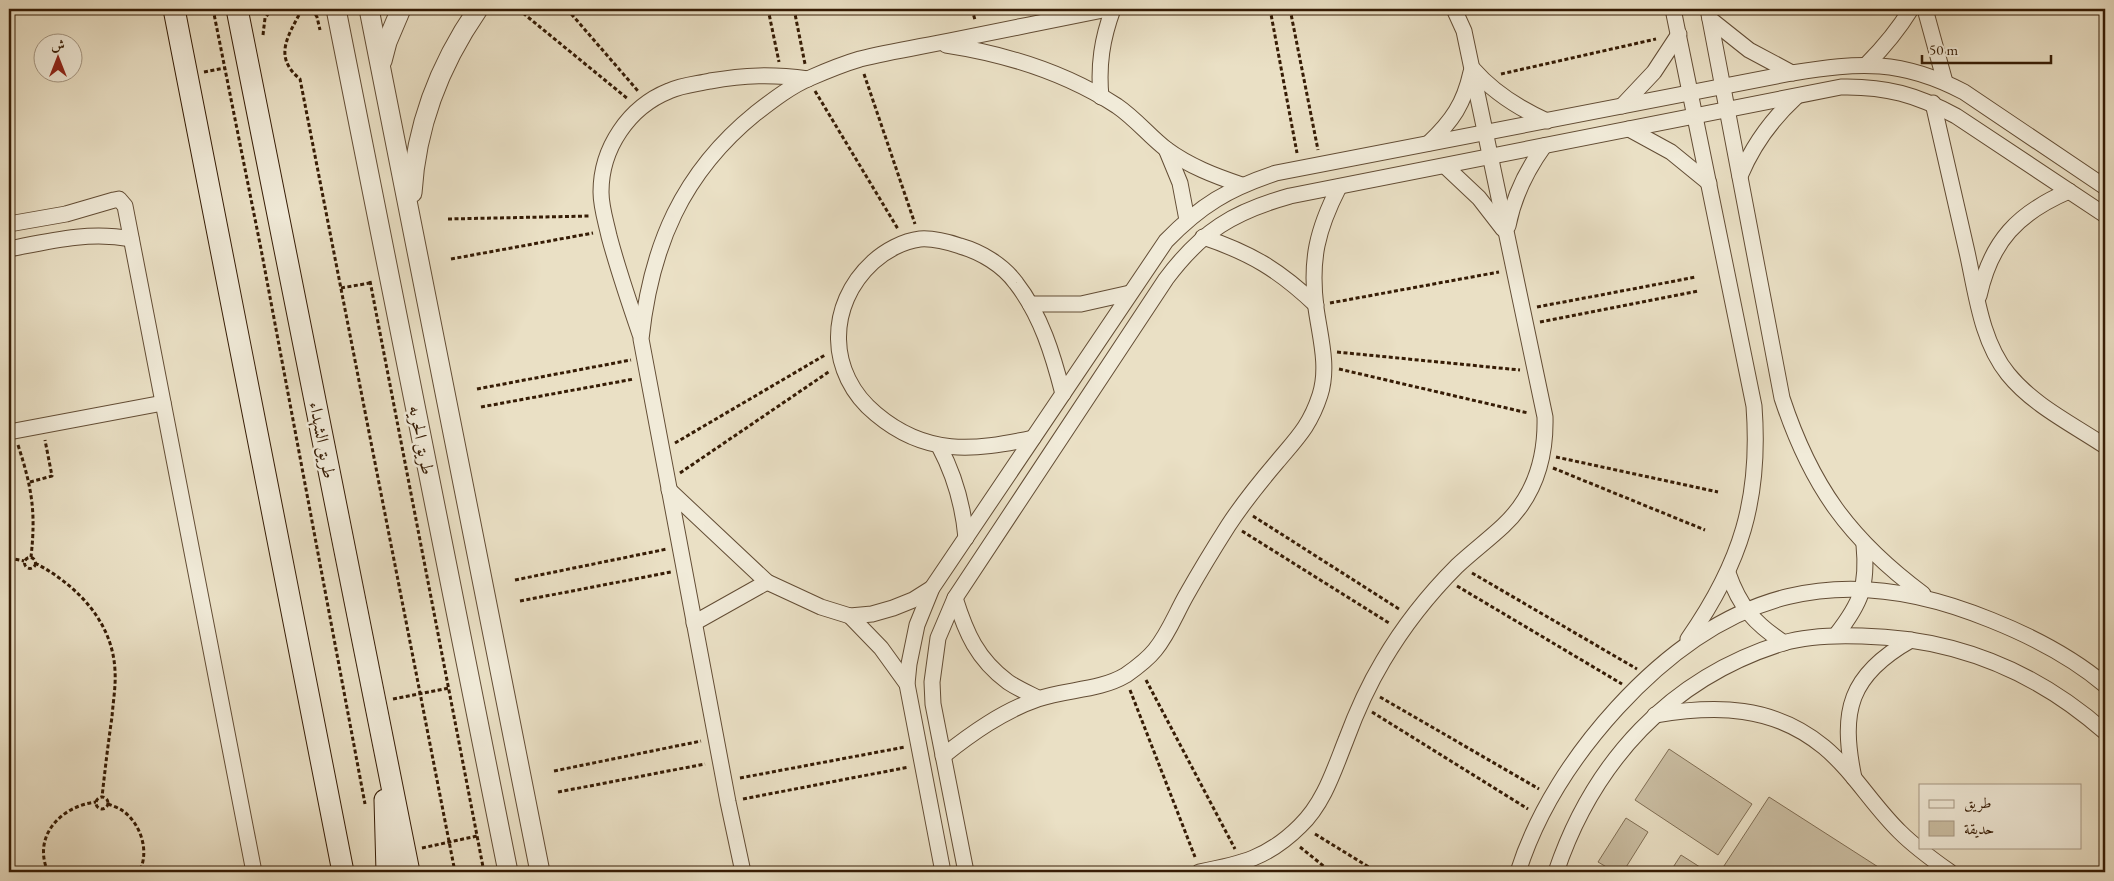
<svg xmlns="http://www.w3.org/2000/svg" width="2114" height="881" font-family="'EB Garamond',Amiri,serif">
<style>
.green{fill:#cbbfa4;stroke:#806e54}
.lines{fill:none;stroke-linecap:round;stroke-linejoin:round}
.minor-casing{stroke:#634d35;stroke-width:17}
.tertiary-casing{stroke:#634d35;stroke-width:21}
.secondary-casing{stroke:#361c05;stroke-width:23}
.path{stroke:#361c05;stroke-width:3;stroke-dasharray:4 2.5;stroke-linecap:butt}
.minor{stroke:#f1ebd9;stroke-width:15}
.tertiary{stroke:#f1ebd9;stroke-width:19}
.secondary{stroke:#f1ebd9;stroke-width:21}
.labels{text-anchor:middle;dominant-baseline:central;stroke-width:5;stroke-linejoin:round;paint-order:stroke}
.street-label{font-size:18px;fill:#361c05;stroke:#f1ebd9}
</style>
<rect width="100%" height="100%" fill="#eae0c5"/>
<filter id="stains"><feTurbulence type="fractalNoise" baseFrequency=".004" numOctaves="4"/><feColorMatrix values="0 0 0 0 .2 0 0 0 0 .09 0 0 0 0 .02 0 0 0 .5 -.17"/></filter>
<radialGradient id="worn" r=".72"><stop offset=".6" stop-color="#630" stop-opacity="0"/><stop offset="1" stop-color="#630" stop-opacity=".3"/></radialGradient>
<g class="green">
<path d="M 1669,749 L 1752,804 L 1718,855 L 1635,800 Z"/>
<path d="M 1769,797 L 1886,872 L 1720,872 Z"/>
<path d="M 1626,818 L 1648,832 L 1623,872 L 1615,872 L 1598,862 Z"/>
<path d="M 1681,855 L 1703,869 L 1701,872 L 1670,872 Z"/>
</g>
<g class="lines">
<defs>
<g id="minor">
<path d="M 1673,9 L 1754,406 C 1761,499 1741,563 1688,639"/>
<path d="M 1708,9 L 1782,398 C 1811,486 1849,539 1923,594"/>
<path d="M 1925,9 L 1945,82"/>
<path d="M 1710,19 L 1749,50 L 1792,73"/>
<path d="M 946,45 C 1005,54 1066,73 1117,106 C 1136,119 1149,136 1166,149 C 1189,166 1215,176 1242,185"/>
<path d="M 1867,64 C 1884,47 1898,30 1911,9"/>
<path d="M 1473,69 C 1494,93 1518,108 1547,121"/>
<path d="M 1101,97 C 1098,65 1102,39 1113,9"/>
<path d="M 1933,103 C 1944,153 1956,202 1967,252 C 1976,292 1981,341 2008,374 C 2033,405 2072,424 2105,446"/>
<path d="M 1622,106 L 1654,72 L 1679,34"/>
<path d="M 1629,129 L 1671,152 L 1709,183"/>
<path d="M 1429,143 C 1452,121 1464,104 1471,72"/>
<path d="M 1166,149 L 1180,183 L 1187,220"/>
<path d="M 1445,166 L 1479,198 L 1503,229"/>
<path d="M 1740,176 C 1753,145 1771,120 1796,97"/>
<path d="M 9,224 L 66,214 L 114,200 L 119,199 L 125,206 L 254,872"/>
<path d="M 1508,226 C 1514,195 1526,171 1544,146"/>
<path d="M 1203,237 C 1251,253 1279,270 1316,305"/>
<path d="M 9,249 C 50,241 89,231 131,239"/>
<path d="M 1979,296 C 1991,241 2018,213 2069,191"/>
<path d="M 1030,304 L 1081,304 L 1130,293"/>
<path d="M 640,334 C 629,302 618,270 609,236 C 606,222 601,207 601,192 C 601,148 629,107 669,91 C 682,85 697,84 710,81 C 745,75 772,74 808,79"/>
<path d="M 9,432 L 163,403"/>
<path d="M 1033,438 C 973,451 926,456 876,414 C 827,374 826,305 873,262 C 885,251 903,241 920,239 C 933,238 948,242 960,246 C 981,252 1003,265 1016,283 C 1041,315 1053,355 1063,394"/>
<path d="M 939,446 C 955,476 963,504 966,538"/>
<path d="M 669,490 L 767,582 L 821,607 L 850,616 L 872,614 L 893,608 L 913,600 L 932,588"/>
<path d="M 1728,573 C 1740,607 1754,623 1784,643"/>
<path d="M 955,598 C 966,633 977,659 1008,682 C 1017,688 1028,693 1038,698"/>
<path d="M 850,616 L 881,648 L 907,684"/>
<path d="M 694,623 L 767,582"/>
<path d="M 1836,635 C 1861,603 1868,586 1864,545"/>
<path d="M 1655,715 C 1716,705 1773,705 1824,747 C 1853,771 1873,806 1900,832 C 1915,847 1933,860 1950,872"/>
<path d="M 943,756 C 972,733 1003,711 1038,699 C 1066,689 1099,691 1126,675 C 1136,668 1147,660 1155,650 C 1169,633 1176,613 1187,594 C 1200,571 1214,548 1228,526 C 1243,503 1260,482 1277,462 C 1297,438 1310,426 1320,395 C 1329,367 1320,337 1316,308 C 1310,260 1317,230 1339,187"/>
<path d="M 1854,778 C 1840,711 1849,675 1911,640"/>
<path d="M 743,872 L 728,802 L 641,339 C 651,246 682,173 756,113 C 773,100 791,86 810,78 C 826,71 843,64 860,59 C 889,52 919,47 949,41 C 1002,30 1055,20 1108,9"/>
<path d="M 943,872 L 907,684 L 909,664 L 917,625 L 932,588 L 1166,241 C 1201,205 1228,189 1276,173 L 1792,73 C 1860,62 1901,59 1964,92 L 2105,187"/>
<path d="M 966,872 L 933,704 L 932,682 L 938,638 L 955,598 L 1166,279 C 1202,231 1233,212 1290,196 L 1841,87 C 1886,86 1917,95 1956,116 L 2105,215"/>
<path d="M 1199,872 C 1241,864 1268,858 1300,826 C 1324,803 1334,770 1346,740 C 1356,713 1368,686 1383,661 C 1403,627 1429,594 1457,566 C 1472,552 1488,540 1503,526 C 1534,497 1546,458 1545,417 L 1464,31 L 1454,9"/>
<path d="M 1518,872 C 1537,812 1574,755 1617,708 C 1725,590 1841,558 1991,620 C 2031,636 2072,657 2105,685"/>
<path d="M 1556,872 C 1593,762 1670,678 1783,643 C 1807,636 1836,635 1862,636 C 1954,638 2036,671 2105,732"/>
</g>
<g id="tertiary">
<path d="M 336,9 L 508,872"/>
<path d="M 369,9 L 540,872"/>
<path d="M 382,61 L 387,42 L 401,9"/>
<path d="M 412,193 C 416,126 440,64 478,9"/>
</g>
<g id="secondary">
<path d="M 174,9 L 343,872"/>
<path d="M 237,9 L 409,872"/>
<path d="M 385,800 L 387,872"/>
</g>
</defs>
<use href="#minor" class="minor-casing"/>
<use href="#tertiary" class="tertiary-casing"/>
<use href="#secondary" class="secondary-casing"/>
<g class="path">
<path d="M 213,9 L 261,249 L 365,804"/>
<path d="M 302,9 C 289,35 272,56 300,79 L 455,872"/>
<path d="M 312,9 L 317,17 L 320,30"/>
<path d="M 518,9 L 628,99"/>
<path d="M 567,9 L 638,91"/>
<path d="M 768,9 L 779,62"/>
<path d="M 794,9 L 805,64"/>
<path d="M 972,9 L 975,20"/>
<path d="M 1270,9 L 1297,153"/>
<path d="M 1290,9 L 1318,150"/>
<path d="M 263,35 L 265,18 L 272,9"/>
<path d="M 204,72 L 224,68"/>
<path d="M 864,74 L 915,224"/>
<path d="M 1501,74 L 1656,39"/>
<path d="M 815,91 L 898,229"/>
<path d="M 448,219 L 590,216"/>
<path d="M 451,259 L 593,233"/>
<path d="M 370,281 L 484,872"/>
<path d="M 341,288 L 370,283"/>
<path d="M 1330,303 L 1499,272"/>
<path d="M 1537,307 L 1696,277"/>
<path d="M 1540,322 L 1698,291"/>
<path d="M 1337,352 L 1520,370"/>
<path d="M 1339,369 L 1528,413"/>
<path d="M 477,389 L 631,360"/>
<path d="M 481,407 L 634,379"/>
<path d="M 675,443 L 825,355"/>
<path d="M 18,445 C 32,488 36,512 31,557"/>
<path d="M 1556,457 L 1718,492"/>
<path d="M 1553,468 L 1705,530"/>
<path d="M 680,473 L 830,371"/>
<path d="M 30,482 L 52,476 L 45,440"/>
<path d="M 1253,516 L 1399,609"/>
<path d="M 1242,531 L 1389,623"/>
<circle cx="30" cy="563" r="5.5"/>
<path d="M 9,558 L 24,561"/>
<path d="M 35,563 C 77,585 113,622 115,671 C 116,686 113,702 112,717 C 108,744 105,770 102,797"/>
<path d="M 1472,573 L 1637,669"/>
<path d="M 515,580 L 667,549"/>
<path d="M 1457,586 L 1622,684"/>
<path d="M 520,601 L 671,572"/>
<path d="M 1146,680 L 1235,849"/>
<path d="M 1130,690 L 1195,857"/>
<path d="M 1380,697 L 1539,789"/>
<path d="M 393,699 L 449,688"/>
<path d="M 1372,712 L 1528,809"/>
<path d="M 554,771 L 701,741"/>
<path d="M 740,778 L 905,747"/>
<path d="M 558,792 L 705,764"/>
<circle cx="102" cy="803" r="6"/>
<path d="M 743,799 L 909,767"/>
<path d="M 108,804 C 113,806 119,808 123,811 C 141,824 150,852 139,872"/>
<path d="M 1315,834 L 1377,872"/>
<path d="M 1300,847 L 1331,872"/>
<path d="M 422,848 L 477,836"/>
<path d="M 48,872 C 32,836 61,806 96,802"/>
</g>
<use href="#minor" class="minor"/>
<use href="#tertiary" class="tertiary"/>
<use href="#secondary" class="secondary"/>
</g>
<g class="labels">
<g class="street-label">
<text transform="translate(323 440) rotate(79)">طريق الشهداء</text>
<text transform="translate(422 440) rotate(79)">طريق الحريه</text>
</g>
</g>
<rect width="2114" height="881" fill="none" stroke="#eae0c5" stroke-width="30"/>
<rect x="10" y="10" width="2094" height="861" fill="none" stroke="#361c05" stroke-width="2.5"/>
<rect x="15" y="15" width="2084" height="851" fill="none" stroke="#361c05"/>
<rect x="1919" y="784" width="162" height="65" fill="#f1ebd9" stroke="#a69884"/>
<rect x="1929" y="800" width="25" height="8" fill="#f1ebd9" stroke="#a69884"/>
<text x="1964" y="808" font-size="15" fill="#361c05">طريق</text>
<rect x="1929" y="821" width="25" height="15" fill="#cbbfa4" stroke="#a69884"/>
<text x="1964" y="834" font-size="15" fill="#361c05">حديقة</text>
<g transform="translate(58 58)"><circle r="24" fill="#f1ebd9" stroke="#a69884"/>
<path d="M0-4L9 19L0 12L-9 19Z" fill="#8f2418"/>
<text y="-8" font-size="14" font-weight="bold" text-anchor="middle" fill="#361c05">ش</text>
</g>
<path d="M1922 55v8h129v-8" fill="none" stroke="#361c05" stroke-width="2.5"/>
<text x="1929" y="55" font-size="15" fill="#361c05" stroke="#f1ebd9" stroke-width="4" paint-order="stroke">50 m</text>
<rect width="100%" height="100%" filter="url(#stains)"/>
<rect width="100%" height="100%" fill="url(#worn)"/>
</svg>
